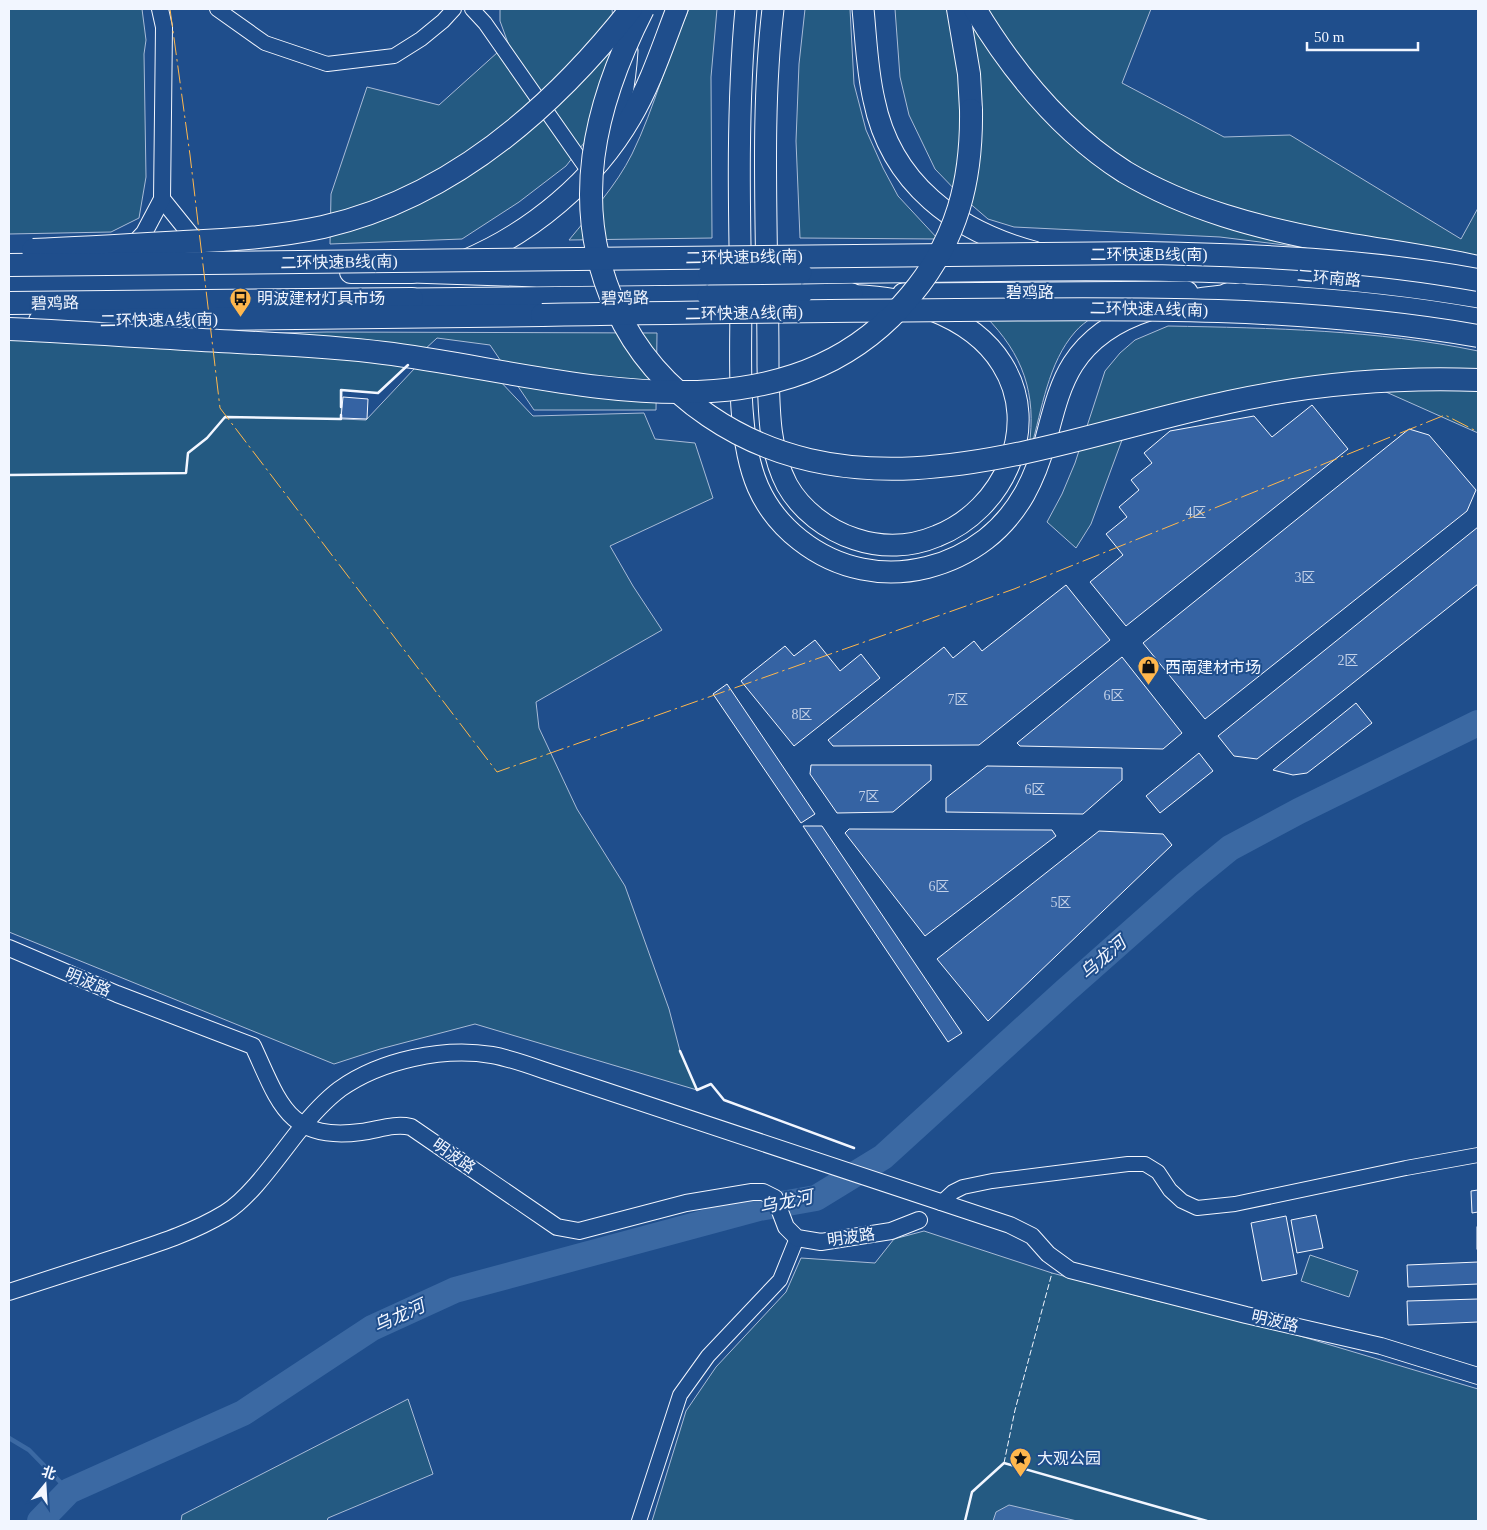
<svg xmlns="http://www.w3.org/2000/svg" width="1487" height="1530" font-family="'Times New Roman','Noto Sans SC',serif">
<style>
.green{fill:#245a82;stroke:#a8bbd7}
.water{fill:#3b69a3;stroke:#a8bbd7}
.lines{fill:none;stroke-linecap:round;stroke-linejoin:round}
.stream{stroke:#3b69a3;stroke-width:4.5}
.river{stroke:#3b69a3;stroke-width:26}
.building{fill:#3563a3;stroke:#f2f6ff}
.minor-casing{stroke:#f2f6ff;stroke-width:16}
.tertiary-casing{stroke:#f2f6ff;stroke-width:18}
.primary-casing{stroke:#f2f6ff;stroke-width:23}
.trunk-casing{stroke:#f2f6ff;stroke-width:24}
.minor{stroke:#1f4e8c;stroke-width:14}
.tertiary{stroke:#1f4e8c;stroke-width:16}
.primary{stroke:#1f4e8c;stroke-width:21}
.trunk{stroke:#1f4e8c;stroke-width:22}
.primary-bridge-casing{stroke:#f2f6ff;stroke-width:23;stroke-linecap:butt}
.trunk-bridge-casing{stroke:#f2f6ff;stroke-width:24;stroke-linecap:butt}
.primary-bridge{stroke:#1f4e8c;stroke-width:21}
.trunk-bridge{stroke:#1f4e8c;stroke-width:22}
.fence{stroke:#f2f6ff;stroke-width:1;stroke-dasharray:6 2.5;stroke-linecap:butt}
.wall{stroke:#f2f6ff;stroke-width:2.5}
.power{stroke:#ffb74d;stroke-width:1;stroke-dasharray:18 4 2.5 4;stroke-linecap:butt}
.labels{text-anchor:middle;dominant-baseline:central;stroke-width:4;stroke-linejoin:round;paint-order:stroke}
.number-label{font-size:14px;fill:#c3d1e8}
.street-label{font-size:16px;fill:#f2f6ff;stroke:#1f4e8c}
.poi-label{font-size:16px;fill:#f2f6ff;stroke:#1f4e8c;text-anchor:start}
.water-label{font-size:18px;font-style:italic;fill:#f2f6ff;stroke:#1f4e8c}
</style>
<rect width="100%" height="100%" fill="#1f4e8c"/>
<g class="green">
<path d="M 9,9 L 142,9 L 146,40 L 144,54 L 146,177 L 139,218 L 111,232 L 9,234 Z"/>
<path d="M 500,9 L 612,9 L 616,54 L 591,134 L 566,166 L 519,202 L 462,239 L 330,244 L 331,194 L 367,87 L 439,105 L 508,43 L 500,21 Z"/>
<path d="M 689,9 L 717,9 L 711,77 L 712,238 L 569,240 C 591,213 616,186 632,154 C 655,107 667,56 689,9 Z"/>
<path d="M 805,9 L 850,9 L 854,84 L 866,130 L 883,168 L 898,196 L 938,239 L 800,238 L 796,141 L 799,64 Z"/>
<path d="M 895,9 L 1151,9 L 1122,83 L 1224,137 L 1290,135 L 1461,239 L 1478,208 L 1478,269 L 1220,237 L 1014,227 L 988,219 L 960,195 L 935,169 L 909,115 L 900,77 Z"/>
<path d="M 985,316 L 1093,317 C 1087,321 1080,326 1075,332 C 1048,363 1042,409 1031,448 L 1029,447 C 1037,394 1023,354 985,316 Z"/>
<path d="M 1168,326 C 1272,328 1377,330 1478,351 L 1478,433 L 1377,388 L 1220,413 L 1122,440 L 1091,524 L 1076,548 L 1047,522 L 1062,494 L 1075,463 L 1105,371 L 1120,353 L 1135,340 Z"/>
<path d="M 327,332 L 657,333 L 656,410 L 534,410 L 490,345 L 437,338 L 378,393 L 342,390 L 341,419 L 366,420 L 415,368 L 498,379 L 533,416 L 644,413 L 655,439 L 695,443 L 713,498 L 610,546 L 633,586 L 662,630 L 536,702 L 539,728 L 577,809 L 625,886 L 669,1009 L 680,1051 L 697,1090 L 475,1024 L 380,1049 L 334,1064 L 9,932 L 9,338 Z"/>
<path d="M 924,1231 L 1052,1273 L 1157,1301 L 1243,1319 L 1478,1389 L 1478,1521 L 652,1521 L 686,1411 L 716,1367 L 786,1292 L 801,1258 L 875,1263 L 894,1239 Z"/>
<path d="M 1310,1255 L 1358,1271 L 1349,1297 L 1301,1281 Z"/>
<path d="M 408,1399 L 433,1474 L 328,1518 L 327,1521 L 181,1521 L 182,1515 Z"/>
</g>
<path class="water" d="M 1009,1505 L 1077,1521 L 993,1521 L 996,1512 Z"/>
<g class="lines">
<path class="stream" d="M 9,1438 L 29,1450 L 69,1491"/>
<path class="river" d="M 40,1521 L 69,1491 L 243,1413 L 372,1328 L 455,1290 L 759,1208 L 816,1198 L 883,1157 L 1064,992 L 1186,884 L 1230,848 L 1299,811 L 1478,723"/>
</g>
<g class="building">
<path d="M 343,397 L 368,399 L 367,419 L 341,418 Z"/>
<path d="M 1312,405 L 1348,449 L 1126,626 L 1090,582 L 1123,555 L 1106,534 L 1127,517 L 1119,507 L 1139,490 L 1131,480 L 1152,463 L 1144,453 L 1170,431 L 1254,416 L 1272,437 Z"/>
<path d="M 1409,429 L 1429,435 L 1476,490 L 1467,511 L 1205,719 L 1143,643 Z"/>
<path d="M 1478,527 L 1478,584 L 1257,759 L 1234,756 L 1218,736 Z"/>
<path d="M 1066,585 L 1110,640 L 979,745 L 833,746 L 828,740 L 944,647 L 953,658 L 974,641 L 982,651 Z"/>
<path d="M 815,640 L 840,671 L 861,654 L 880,678 L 794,746 L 741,681 L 785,646 L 794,656 Z"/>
<path d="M 1122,657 L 1182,733 L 1163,749 L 1020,746 L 1017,743 Z"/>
<path d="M 727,684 L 815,814 L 801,823 L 713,694 Z"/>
<path d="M 1356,703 L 1372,723 L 1307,773 L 1293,775 L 1273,770 Z"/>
<path d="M 1199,753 L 1213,771 L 1160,813 L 1146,796 Z"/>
<path d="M 811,765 L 931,765 L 931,780 L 893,812 L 837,813 L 810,774 Z"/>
<path d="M 987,766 L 1122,768 L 1122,780 L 1083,814 L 946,812 L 946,798 Z"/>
<path d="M 803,826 L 822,826 L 962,1033 L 948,1042 Z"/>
<path d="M 849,829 L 1052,830 L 1056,836 L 925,936 L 845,833 Z"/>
<path d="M 1099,831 L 1163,834 L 1172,845 L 988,1021 L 937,959 Z"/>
<path d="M 1478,1190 L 1478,1212 L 1472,1213 L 1471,1191 Z"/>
<path d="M 1316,1215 L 1323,1248 L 1297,1253 L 1291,1220 Z"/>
<path d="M 1286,1216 L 1297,1274 L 1262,1281 L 1251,1223 Z"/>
<rect x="1477" y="1227" width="1" height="22"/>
<path d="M 1478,1262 L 1478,1284 L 1408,1287 L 1407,1265 Z"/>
<path d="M 1478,1299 L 1478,1322 L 1408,1325 L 1407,1301 Z"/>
</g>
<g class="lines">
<defs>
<g id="minor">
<path d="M 217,9 L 265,43 L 327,64 L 394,56 L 421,39 L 443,21 L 454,9"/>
<path d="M 472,9 L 485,23 L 589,172"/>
<path d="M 941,1203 L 953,1192 L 963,1187 L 992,1181 L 1128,1164 L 1145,1164 L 1158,1172 L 1170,1190 L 1182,1201 L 1197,1208 L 1235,1204 L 1406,1168 L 1478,1155"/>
<path d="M 639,1521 L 680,1395 L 708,1356 L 780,1280 L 797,1238"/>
</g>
<g id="tertiary">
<path d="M 162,199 L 191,235 L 203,246"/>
<path d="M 130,248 L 144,233 L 162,199 L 164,27 L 160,9"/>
<path d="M 9,948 L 117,994 L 253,1046 C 279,1102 288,1142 361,1132 C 378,1130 394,1123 411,1127 L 557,1227 L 579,1231 L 686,1203 L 752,1192 L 763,1192 L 775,1198 L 786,1227 L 797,1238 L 821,1242 L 891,1231 L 919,1220"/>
<path d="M 9,1292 C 46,1280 83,1268 120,1256 C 156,1244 192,1233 225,1213 C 251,1197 278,1157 298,1132 C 310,1117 324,1101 340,1089 C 381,1060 443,1047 492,1055 C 509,1058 526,1064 543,1070 L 1010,1225 L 1032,1236 L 1048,1254 L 1070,1270 L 1246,1315 L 1381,1346 L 1478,1376"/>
</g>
<g id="primary">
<path d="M 746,9 C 737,106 739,203 741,300 C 741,355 736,437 758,487 C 776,528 817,560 862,569 C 905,578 951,566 986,539 C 1019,513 1035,479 1046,439 C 1053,413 1059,386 1073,364 C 1109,308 1181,300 1241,294"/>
<path d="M 773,9 C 762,103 766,198 767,292 C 768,317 768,342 768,366 C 769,405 768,449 787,485 C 801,510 827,530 855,539 C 882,548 911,547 937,536 C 1003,510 1042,427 1002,364 C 986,338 960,321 932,310 C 902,298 871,296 839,295"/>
<path d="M 863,9 C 866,39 867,70 874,100 C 891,184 956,231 1034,252"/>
<path d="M 610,136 C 621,109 625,81 627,51"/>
<path d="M 464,261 C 531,233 594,181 631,117 C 651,83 663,45 677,9"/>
<path d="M 412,272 L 537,276 L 709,274"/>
<path d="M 801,273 C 883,272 964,271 1046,270 C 1191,269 1335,272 1478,297"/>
<path d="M 903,294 L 1187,292"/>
<path d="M 1227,294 C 1311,297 1395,304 1478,319"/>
<path d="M 801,295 L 852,294"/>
<path d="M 412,299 L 708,296"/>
</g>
<g id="trunk">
<path d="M 958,9 L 969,74 L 971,110"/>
<path d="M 975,9 C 1013,72 1062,132 1125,172 C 1187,209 1259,228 1329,241 C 1379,250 1429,256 1478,267"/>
<path d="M 351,272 L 412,272"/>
<path d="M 9,303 L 412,299"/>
<path d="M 40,321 L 542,315"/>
</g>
</defs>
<use href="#minor" class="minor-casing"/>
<use href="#tertiary" class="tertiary-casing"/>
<use href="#primary" class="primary-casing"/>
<use href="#trunk" class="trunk-casing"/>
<use href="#minor" class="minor"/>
<use href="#tertiary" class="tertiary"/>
<use href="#primary" class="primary"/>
<use href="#trunk" class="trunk"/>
<defs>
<g id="primary-bridge">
<path d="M 709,274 L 801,273"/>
<path d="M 708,296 L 801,295"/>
</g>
<g id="trunk-bridge">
<path d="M 643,9 C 594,105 569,206 616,308 C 636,352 669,389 709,416 C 869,525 1062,437 1229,402 C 1311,384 1395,377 1478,380"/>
<path d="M 33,250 C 83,248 133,245 184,242 C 230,240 277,237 323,227 C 450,198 552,109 631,9"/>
<path d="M 9,265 L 1145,253 C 1256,255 1368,260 1478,280"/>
<path d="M 542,315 C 681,312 819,311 957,310 C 1132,308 1305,306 1478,336"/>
<path d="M 9,329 C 79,332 149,337 219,341 C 274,344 329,346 384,353 C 557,374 779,455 911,295 C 957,240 972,181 971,110"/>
</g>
</defs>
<use href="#primary-bridge" class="primary-bridge-casing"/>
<use href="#trunk-bridge" class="trunk-bridge-casing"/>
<use href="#primary-bridge" class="primary-bridge"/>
<use href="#trunk-bridge" class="trunk-bridge"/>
<path class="fence" d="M 1004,1463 L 1015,1410 L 1052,1273"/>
<g class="wall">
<path d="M 341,407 L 341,390 L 378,393 L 408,365"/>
<path d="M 9,475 L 186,473 L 188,453 L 207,438 L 225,417 L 341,419 L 341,415"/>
<path d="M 680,1051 L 697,1090 L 711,1084 L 724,1100 L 854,1148"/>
<path d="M 965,1521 L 972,1492 L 1004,1463 L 1207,1521"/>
</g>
<path class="power" d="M 170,9 L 190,155 L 220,408 L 497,772 L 1014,589 L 1445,415 L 1478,432"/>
</g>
<defs>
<symbol id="bus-pin" viewBox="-11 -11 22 30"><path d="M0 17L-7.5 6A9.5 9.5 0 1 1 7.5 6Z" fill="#ffb74d" stroke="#1f4e8c"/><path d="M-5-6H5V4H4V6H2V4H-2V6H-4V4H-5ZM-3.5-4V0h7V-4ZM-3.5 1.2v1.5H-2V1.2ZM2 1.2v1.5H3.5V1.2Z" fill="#111"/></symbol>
<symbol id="shop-pin" viewBox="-11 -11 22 30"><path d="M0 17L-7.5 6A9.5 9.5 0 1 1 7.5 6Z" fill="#ffb74d" stroke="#1f4e8c"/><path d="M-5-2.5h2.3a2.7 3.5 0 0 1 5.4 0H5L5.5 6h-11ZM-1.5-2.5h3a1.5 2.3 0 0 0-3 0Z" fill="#111"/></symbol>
<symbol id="sight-pin" viewBox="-11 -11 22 30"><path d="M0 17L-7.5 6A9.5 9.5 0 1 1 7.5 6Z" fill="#ffb74d" stroke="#1f4e8c"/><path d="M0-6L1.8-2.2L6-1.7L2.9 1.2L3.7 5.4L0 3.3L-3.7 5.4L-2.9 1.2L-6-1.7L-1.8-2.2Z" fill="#111"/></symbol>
</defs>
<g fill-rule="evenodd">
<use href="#bus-pin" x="228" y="286" width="25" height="34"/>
<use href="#shop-pin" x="1136" y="654" width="25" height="34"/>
<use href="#sight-pin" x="1008" y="1446" width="25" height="34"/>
</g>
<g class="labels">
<g class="number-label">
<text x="1196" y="512">4区</text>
<text x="1305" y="577">3区</text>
<text x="1348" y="660">2区</text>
<text x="1114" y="695">6区</text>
<text x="958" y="699">7区</text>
<text x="802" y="714">8区</text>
<text x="1035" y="789">6区</text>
<text x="869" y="796">7区</text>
<text x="939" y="886">6区</text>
<text x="1061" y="902">5区</text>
</g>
<g class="street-label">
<text x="1149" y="254">二环快速B线(南)</text>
<text transform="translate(744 257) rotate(-1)">二环快速B线(南)</text>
<text transform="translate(339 262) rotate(-1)">二环快速B线(南)</text>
<text transform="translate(1329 278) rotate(5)">二环南路</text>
<text x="1030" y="292">碧鸡路</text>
<text transform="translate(625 298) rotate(-1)">碧鸡路</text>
<text transform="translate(55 303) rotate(-1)">碧鸡路</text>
<text transform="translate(1149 309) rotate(1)">二环快速A线(南)</text>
<text transform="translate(744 313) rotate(-1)">二环快速A线(南)</text>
<text transform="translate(159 320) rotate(-1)">二环快速A线(南)</text>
<text transform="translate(88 982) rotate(23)">明波路</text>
<text transform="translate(454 1156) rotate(35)">明波路</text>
<text transform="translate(851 1237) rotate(-8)">明波路</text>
<text transform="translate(1275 1321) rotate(13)">明波路</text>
</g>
<g class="poi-label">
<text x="257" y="298">明波建材灯具市场</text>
<text x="1165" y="667">西南建材市场</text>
<text x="1037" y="1458">大观公园</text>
</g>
<g class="water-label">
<text transform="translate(1103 958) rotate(-41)">乌龙河</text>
<text transform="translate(786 1202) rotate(-12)">乌龙河</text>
<text transform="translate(399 1316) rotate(-25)">乌龙河</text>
</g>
</g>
<rect width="1487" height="1530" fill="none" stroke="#f2f6ff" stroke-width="20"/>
<g transform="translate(45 1485) rotate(18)" stroke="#1f4e8c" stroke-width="4" paint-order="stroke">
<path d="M0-4L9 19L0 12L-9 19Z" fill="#f2f6ff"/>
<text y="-8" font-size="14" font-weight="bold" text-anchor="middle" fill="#f2f6ff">北</text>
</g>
<path d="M1307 42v8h111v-8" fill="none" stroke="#f2f6ff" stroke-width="2.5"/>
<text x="1314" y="42" font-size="15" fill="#f2f6ff" stroke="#1f4e8c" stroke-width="4" paint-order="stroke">50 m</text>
</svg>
